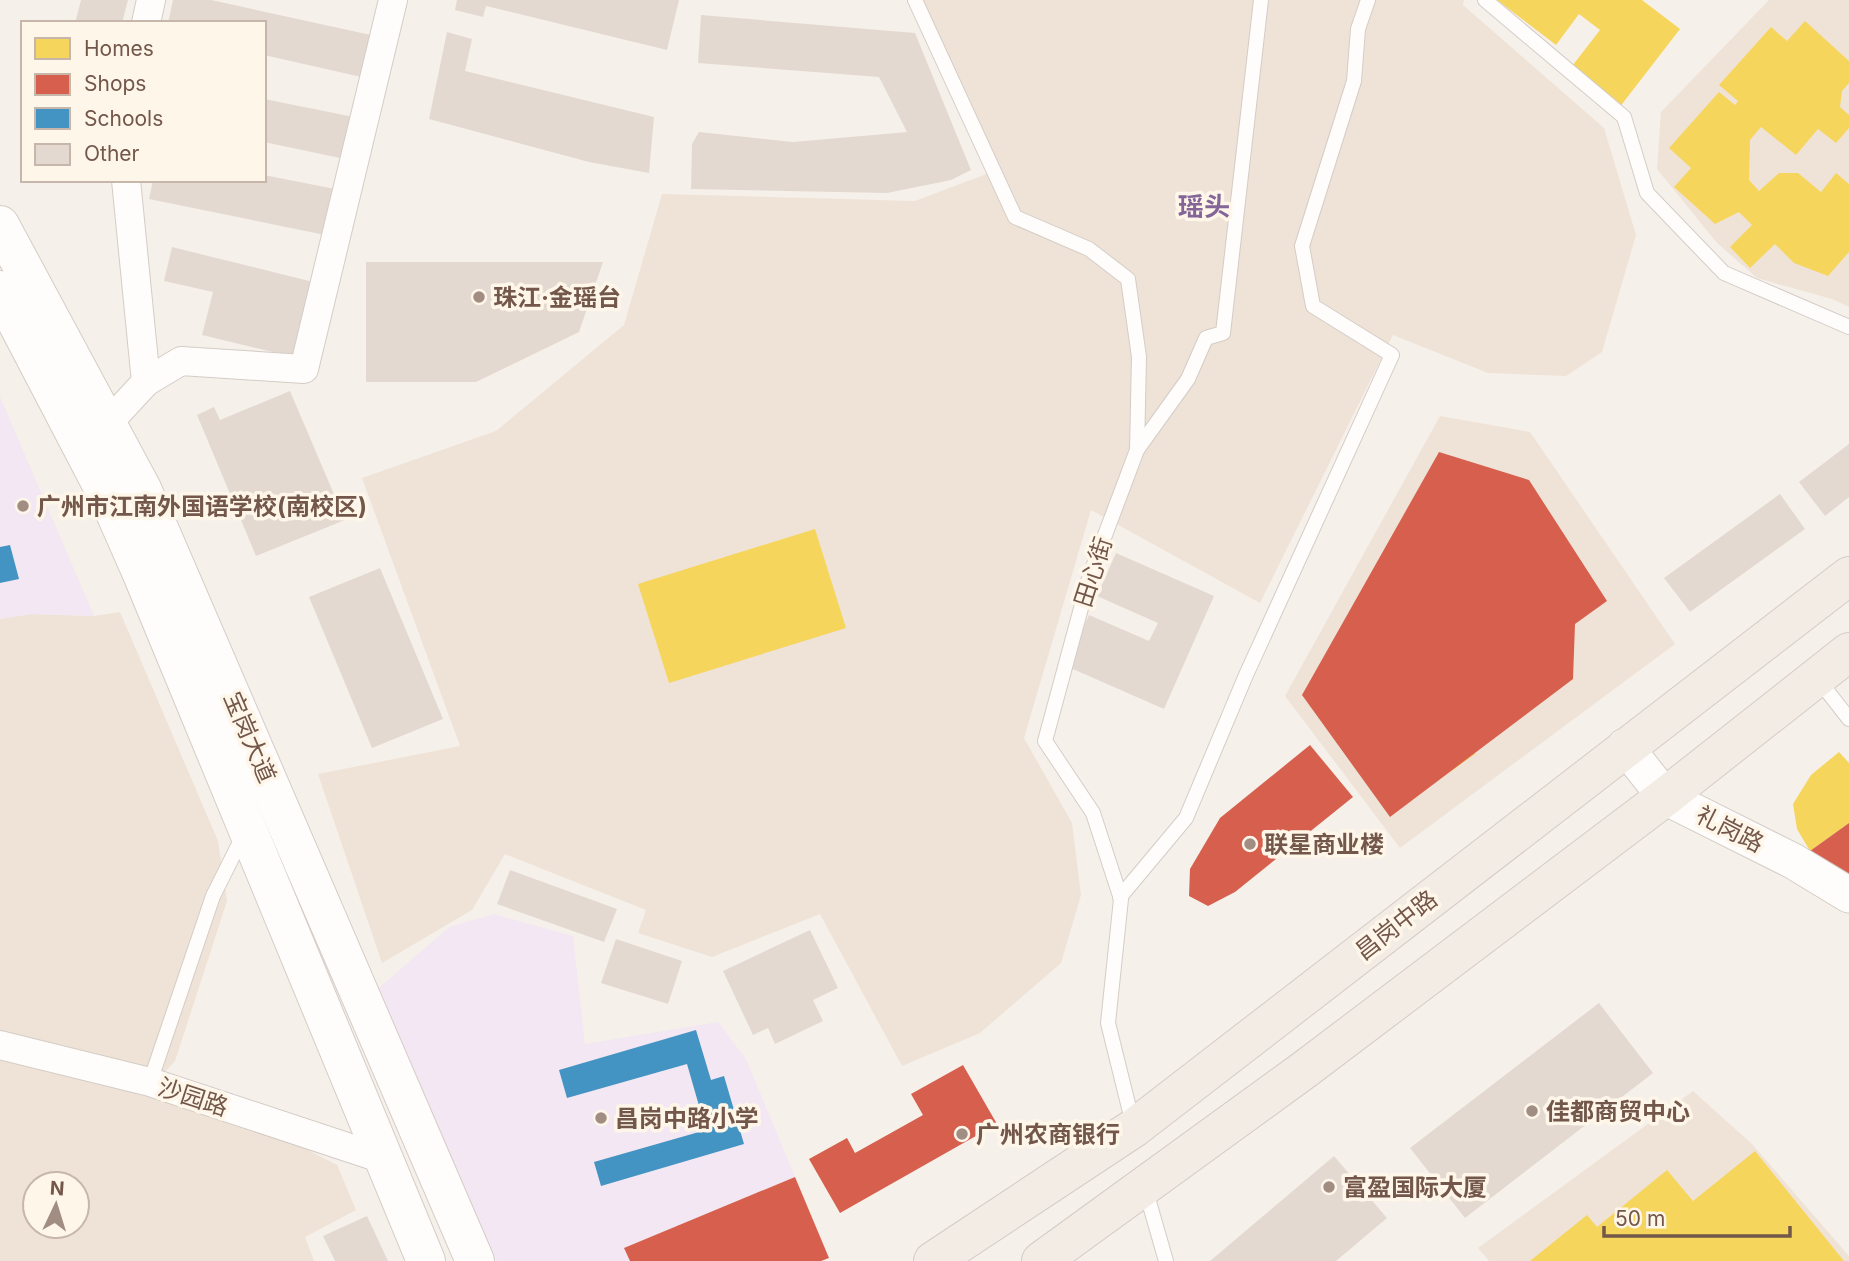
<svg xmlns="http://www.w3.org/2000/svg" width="1849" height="1261" font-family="Inter,'Noto Sans SC',sans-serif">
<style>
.residential{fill:#efe3d7;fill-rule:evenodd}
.education{fill:#f2e7f2}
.homes{fill:#f6d55c}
.shops{fill:#d6604d}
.schools{fill:#4393c3}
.building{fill:#e3d9d1}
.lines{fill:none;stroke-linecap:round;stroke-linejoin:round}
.service-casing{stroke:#d4ccc6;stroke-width:16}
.minor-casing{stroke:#d4ccc6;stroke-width:30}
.tertiary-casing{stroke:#d4ccc6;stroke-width:37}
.secondary-casing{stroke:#d5ccc6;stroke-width:40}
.primary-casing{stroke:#d5cbc6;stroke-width:40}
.service{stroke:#fefdfc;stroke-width:14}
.minor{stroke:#fefdfc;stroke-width:28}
.tertiary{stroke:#fefdfc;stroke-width:35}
.secondary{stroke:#fefdfc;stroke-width:38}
.primary{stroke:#f2ece5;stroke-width:38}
.poi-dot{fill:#a18d82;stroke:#fff6ea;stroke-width:2.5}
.labels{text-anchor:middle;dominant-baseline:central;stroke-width:7;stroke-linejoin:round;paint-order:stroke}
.poi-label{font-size:24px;font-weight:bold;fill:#73574a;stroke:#fff6ea;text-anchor:start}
.street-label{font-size:24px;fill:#73574a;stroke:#fff6ea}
.neighbourhood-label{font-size:26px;font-weight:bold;fill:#846597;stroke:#fff6ea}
</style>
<rect width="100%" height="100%" fill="#f6f0ea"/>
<g class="residential">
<path d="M 923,0 L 1464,0 L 1463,5 L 1604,128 L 1636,235 L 1602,352 L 1566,376 L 1488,373 L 1393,335 L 1260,603 L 1091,510 L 1024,738 L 1072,823 L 1081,895 L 1061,963 L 980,1033 L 902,1066 L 820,914 L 712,957 L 638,933 L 646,910 L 505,854 L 472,910 L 382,963 L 318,774 L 460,746 L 362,478 L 496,431 L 624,325 L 662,194 L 915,201 L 989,173 Z"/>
<path d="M 1769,0 L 1849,0 L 1849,307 L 1832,299 L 1757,278 L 1717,243 L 1657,169 L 1661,112 Z"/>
<path d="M 1440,416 L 1530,432 L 1675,644 L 1400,848 L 1285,696 Z"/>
<path d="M 120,612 L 218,841 L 227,901 L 175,1061 L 161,1076 L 0,1034 L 0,619 L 31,614 L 94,616 Z"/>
<path d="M 0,1055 L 273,1132 L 337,1165 L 356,1210 L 305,1237 L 314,1261 L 0,1261 ZM 35,1184 L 77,1184 L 77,1226 L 35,1226 Z"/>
<path d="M 1693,1091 L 1753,1145 L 1849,1256 L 1849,1261 L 1489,1261 L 1478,1248 Z"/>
</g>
<g class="education">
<path d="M 0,397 L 94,616 L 31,614 L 0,619 Z"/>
<path d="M 494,914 L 573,936 L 585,1044 L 718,1022 L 746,1059 L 795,1177 L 625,1248 L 630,1261 L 497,1261 L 373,993 L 449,927 Z"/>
</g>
<g class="homes">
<path d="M 1497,0 L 1642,0 L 1680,29 L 1619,108 L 1569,70 L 1600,30 L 1579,14 L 1556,45 Z"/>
<path d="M 1805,21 L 1849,61 L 1849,83 L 1842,91 L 1840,107 L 1849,115 L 1849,128 L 1836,143 L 1818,129 L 1796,155 L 1761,127 L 1750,140 L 1749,180 L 1759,191 L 1779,173 L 1798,173 L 1821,192 L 1836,173 L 1849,184 L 1849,252 L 1828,276 L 1794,263 L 1775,244 L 1750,268 L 1730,247 L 1752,225 L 1739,212 L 1715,224 L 1674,187 L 1691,168 L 1669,148 L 1719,92 L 1735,105 L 1738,101 L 1719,85 L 1771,27 L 1787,41 Z"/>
<path d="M 1459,475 L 1486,509 L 1517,484 L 1533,503 L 1502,527 L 1528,559 L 1511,572 L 1490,547 L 1474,559 L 1497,588 L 1475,606 L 1450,576 L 1422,599 L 1399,570 L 1433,543 L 1410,515 Z"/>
<path d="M 815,529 L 846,628 L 669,683 L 638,584 Z"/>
<path d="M 1438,643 L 1460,672 L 1493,647 L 1512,673 L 1477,700 L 1498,728 L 1483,739 L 1463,712 L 1451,721 L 1475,754 L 1450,772 L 1423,737 L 1398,756 L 1385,740 L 1414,718 L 1386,682 Z"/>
<path d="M 1839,752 L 1849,763 L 1849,823 L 1810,851 L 1797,829 L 1793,804 L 1811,775 Z"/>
<path d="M 1755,1151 L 1844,1261 L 1530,1261 L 1587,1215 L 1597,1227 L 1667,1170 L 1693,1201 Z"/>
</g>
<g class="shops">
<path d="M 1439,452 L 1529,480 L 1607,601 L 1575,624 L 1573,679 L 1390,817 L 1302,695 Z"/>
<path d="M 1310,745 L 1353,797 L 1235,892 L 1208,906 L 1189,896 L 1190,869 L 1220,818 Z"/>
<path d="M 1849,823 L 1849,881 L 1810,851 Z"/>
<path d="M 963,1065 L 997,1124 L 840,1213 L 809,1159 L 847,1138 L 855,1153 L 923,1115 L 911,1094 Z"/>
<path d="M 795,1177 L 829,1258 L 821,1261 L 630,1261 L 624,1248 Z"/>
</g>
<g class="schools">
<path d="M 10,545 L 19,579 L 0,583 L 0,547 Z"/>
<path d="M 696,1030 L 711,1080 L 724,1076 L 744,1144 L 601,1186 L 594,1162 L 706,1130 L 687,1064 L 567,1098 L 559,1070 Z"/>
</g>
<g class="building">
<path d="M 81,0 L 128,0 L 122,23 L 75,23 Z"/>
<path d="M 173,0 L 211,0 L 380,37 L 370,79 L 264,55 L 264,23 L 168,23 Z"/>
<path d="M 457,0 L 679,0 L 667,50 L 486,6 L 483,17 L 455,10 Z"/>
<path d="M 701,15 L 915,33 L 971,170 L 951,180 L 887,193 L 691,189 L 692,144 L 699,132 L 793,142 L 907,132 L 879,77 L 698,63 Z"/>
<path d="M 447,32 L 472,39 L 465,71 L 654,117 L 649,173 L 589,162 L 429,119 Z"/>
<path d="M 264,99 L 354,117 L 345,159 L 264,142 Z"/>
<path d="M 264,175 L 340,190 L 330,236 L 149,199 L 153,180 L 264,180 Z"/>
<path d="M 172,247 L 317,283 L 298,358 L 202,335 L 213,292 L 164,281 Z"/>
<path d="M 366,262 L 603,262 L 579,332 L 476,382 L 366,382 Z"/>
<path d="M 290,391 L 345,520 L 256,556 L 197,415 L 214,407 L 220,420 Z"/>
<path d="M 1849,444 L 1849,497 L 1825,516 L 1799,482 Z"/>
<path d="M 1780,494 L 1805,529 L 1690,612 L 1664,578 Z"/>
<path d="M 1116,553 L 1214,596 L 1164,709 L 1066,666 L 1089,615 L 1149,641 L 1158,623 L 1097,596 Z"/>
<path d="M 380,568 L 443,719 L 372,748 L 309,597 Z"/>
<path d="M 510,870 L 617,909 L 604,942 L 497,904 Z"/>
<path d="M 810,930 L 838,988 L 813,1000 L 823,1021 L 775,1044 L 768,1028 L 753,1035 L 723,971 Z"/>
<path d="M 616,939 L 682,961 L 668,1004 L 601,983 Z"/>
<path d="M 1599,1003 L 1653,1073 L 1465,1218 L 1410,1148 Z"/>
<path d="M 1334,1156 L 1387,1218 L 1336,1261 L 1210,1261 Z"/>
<path d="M 367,1216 L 388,1261 L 335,1261 L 323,1236 Z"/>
</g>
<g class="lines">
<defs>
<g id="service">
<path d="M 915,0 L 1015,217 L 1089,249 L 1128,279 L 1139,357 L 1137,450 L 1090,575 L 1045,741 L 1093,813 L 1121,899 L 1108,1023 L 1133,1124"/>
<path d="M 1485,0 L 1624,117 L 1647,193 L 1724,273 L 1849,327"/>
<path d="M 1137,450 L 1188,379 L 1206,338 L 1223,333 L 1261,0"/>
<path d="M 1817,678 L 1849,719"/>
<path d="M 1120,897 L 1186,818 L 1246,675 L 1392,355 L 1313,306 L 1302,246 L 1354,81 L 1358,29 L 1368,0"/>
<path d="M 150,1082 L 213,896 L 243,836"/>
<path d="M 1145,1188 L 1166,1261"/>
</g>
<g id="minor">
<path d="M 146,23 L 151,0"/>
<path d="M 146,382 L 181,361 L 304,369 L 393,0"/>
<path d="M 108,423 L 146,382 L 126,180"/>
<path d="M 0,1045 L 150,1082 L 383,1159"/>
</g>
<path id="tertiary" d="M 1625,746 L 1665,797 L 1793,861 L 1849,895"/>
<g id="secondary">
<path d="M 0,225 L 142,489 L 475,1261"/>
<path d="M 0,290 L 109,499 L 142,574 L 426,1261"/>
</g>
<g id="primary">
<path d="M 933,1261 L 1134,1128 L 1849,576"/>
<path d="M 1041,1261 L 1304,1070 L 1665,797 L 1849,652"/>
</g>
</defs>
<use href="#service" class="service-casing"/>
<use href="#minor" class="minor-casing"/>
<use href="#tertiary" class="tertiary-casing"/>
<use href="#secondary" class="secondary-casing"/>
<use href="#primary" class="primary-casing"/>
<use href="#service" class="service"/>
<use href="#minor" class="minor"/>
<use href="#tertiary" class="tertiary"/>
<use href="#secondary" class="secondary"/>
<use href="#primary" class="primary"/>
</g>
<g class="poi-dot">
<circle cx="479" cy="297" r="7"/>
<circle cx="23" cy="506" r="7"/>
<circle cx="1250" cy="844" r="7"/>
<circle cx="1532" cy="1111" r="7"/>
<circle cx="601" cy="1118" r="7"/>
<circle cx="962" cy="1134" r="7"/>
<circle cx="1329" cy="1187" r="7"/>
</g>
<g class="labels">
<g class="poi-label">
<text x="493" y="297">珠江·金瑶台</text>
<text x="37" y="506">广州市江南外国语学校(南校区)</text>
<text x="1264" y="844">联星商业楼</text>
<text x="1546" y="1111">佳都商贸中心</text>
<text x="615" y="1118">昌岗中路小学</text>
<text x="976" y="1134">广州农商银行</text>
<text x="1343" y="1187">富盈国际大厦</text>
</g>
<g class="street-label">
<text transform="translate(1093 572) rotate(-72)">田心街</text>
<text transform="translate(250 737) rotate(67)">宝岗大道</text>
<text transform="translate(1730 829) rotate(27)">礼岗路</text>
<text transform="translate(1396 925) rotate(-38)">昌岗中路</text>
<text transform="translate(193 1097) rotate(18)">沙园路</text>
</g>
<g class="neighbourhood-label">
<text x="1204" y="206">瑶头</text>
</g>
</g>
<rect x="21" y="21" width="245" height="161" fill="#fff6ea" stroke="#c7b6aa" stroke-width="2"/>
<rect x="35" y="38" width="35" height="21" fill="#f6d55c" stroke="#c7b6aa" stroke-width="2"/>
<text x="84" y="56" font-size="21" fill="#73574a">Homes</text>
<rect x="35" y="74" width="35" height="21" fill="#d6604d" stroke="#c7b6aa" stroke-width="2"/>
<text x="84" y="91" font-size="21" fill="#73574a">Shops</text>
<rect x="35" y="108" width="35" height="21" fill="#4393c3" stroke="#c7b6aa" stroke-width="2"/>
<text x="84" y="126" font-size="21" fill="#73574a">Schools</text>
<rect x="35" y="144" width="35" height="21" fill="#e3d9d1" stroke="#c7b6aa" stroke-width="2"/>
<text x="84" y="161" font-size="21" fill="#73574a">Other</text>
<g transform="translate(56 1205) rotate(4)"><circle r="33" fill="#fff6ea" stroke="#c7b6aa" stroke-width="2"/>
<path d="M0-5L12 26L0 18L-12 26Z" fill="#a18d82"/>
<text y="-10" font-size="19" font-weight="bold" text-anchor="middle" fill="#73574a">N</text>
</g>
<path d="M1604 1226v10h186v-10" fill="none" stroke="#73574a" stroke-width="3.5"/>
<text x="1615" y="1226" font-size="21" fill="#73574a" stroke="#fff6ea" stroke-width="5" paint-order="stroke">50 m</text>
</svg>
